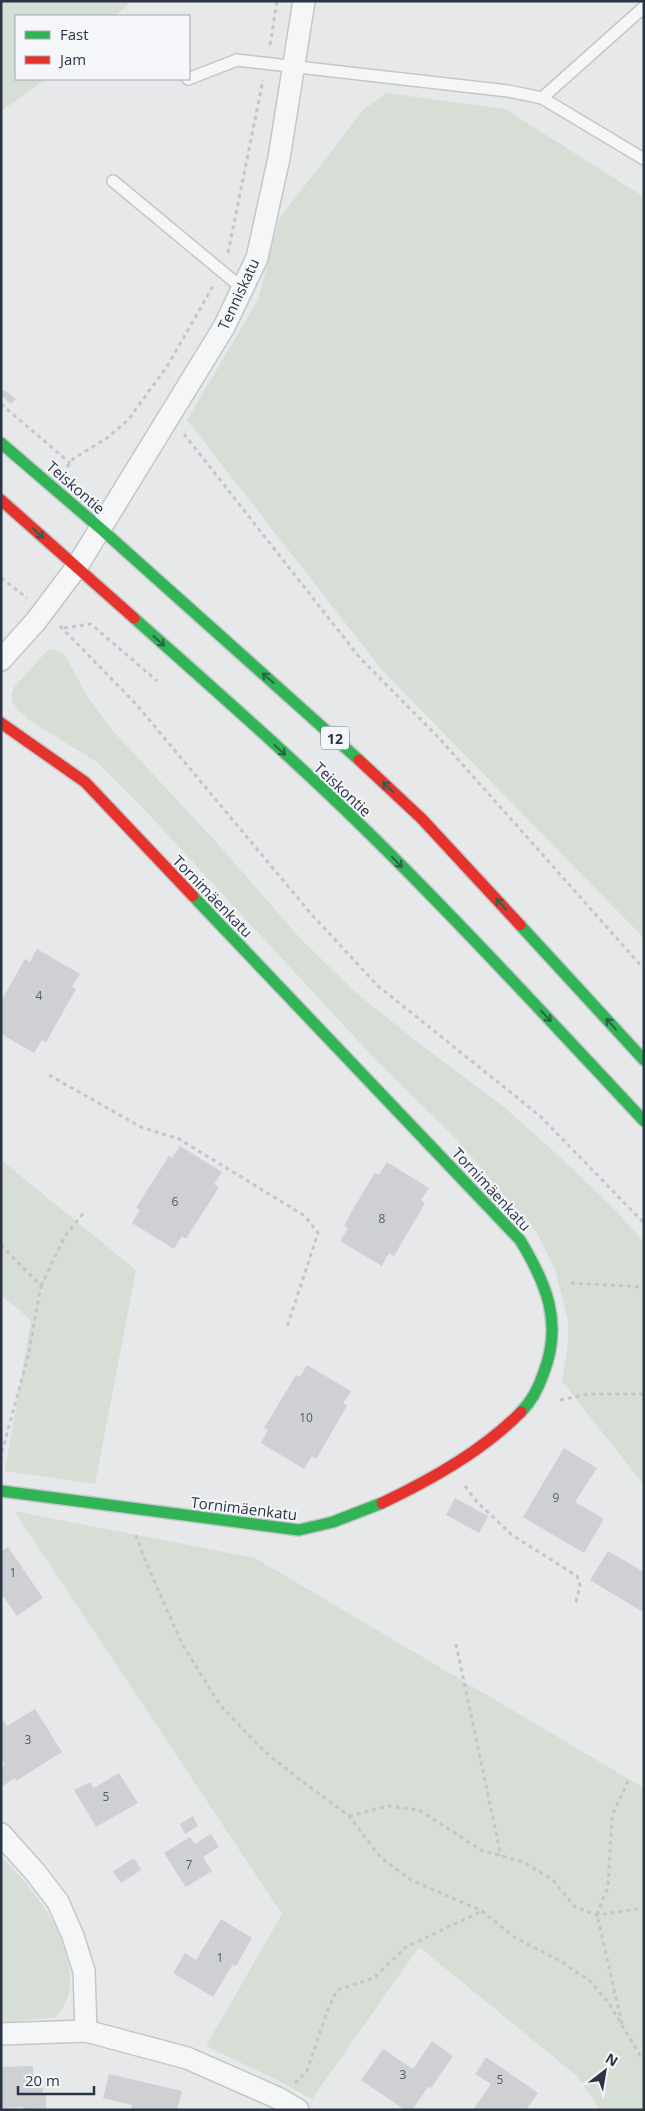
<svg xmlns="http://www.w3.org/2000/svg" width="645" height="2111" font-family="'Open Sans',sans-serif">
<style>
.green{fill:#d6ded6}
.building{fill:#ced0d3}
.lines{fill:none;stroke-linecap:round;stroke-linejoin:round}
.lane-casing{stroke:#c4c6c8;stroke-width:14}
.street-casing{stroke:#c4c6c8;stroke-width:24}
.fast-casing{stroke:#c4c6c8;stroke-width:14}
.jam-casing{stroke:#c4c6c8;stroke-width:14}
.path{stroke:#c5c6ca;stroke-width:3;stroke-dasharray:4 4;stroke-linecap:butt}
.lane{stroke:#f5f6f7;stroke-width:11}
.street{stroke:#f5f6f7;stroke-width:21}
.fast{stroke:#30b455;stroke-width:11}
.jam{stroke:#e5322d;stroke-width:11}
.oneway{stroke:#2d614b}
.labels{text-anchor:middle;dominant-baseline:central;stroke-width:4;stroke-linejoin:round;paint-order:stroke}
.number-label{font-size:12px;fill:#545c69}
.shield{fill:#f4f6f9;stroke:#676e7b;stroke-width:1}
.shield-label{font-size:14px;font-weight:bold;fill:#2b3445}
.street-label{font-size:15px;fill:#2b3445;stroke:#f4f6f9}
</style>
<rect width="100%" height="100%" fill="#e6e8ea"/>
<g class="green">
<path d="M 1,1 L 132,1 L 115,16 L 16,16 L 16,79 L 46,79 L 1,111 Z"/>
<path d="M 386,93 L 505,109 L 644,197 L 644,938 L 382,670 L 187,420 L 258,300 L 279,219 L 363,110 Z"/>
<path d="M 54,649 L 65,655 L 87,696 L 111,729 L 217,843 L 298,936 L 355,992 L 416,1041 L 504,1107 L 561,1158 L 614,1209 L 644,1242 L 644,1485 L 562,1381 L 568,1344 L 568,1320 L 555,1269 L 537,1233 L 457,1140 L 372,1056 L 143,808 L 97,762 L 29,720 L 18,710 L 12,701 L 12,692 L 15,686 L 47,651 Z"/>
<path d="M 1,1160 L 136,1270 L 95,1484 L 5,1471 L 31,1320 L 1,1295 Z"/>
<path d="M 14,1511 L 255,1558 L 644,1788 L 644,2110 L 600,2110 L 577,2076 L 419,1947 L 312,2099 L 279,2081 L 206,2046 L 282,1914 Z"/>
<path d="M 1,1856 C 16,1872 31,1888 43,1906 C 63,1934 86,1991 55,2017 L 1,2023 Z"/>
</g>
<g class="building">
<path d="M 4,390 L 16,399 L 11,404 L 1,395 Z"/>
<path d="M 37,949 L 80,974 L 72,987 L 76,989 L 46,1042 L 42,1040 L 34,1053 L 1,1034 L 1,1001 L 25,959 L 30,962 Z"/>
<path d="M 180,1146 L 222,1172 L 214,1184 L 219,1187 L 186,1239 L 182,1236 L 174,1249 L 132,1223 L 140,1210 L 136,1208 L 149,1187 L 169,1156 L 172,1158 Z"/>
<path d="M 387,1162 L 429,1188 L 421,1200 L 425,1203 L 394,1256 L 389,1253 L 382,1266 L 340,1241 L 348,1228 L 344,1226 L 352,1211 L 375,1173 L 379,1175 Z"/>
<path d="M 307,1365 L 351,1391 L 343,1403 L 347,1406 L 316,1459 L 312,1456 L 304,1469 L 261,1443 L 268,1430 L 264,1428 L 287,1390 L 296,1375 L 300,1377 Z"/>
<path d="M 564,1448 L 597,1468 L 575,1502 L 604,1519 L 584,1553 L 523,1517 Z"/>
<path d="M 455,1498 L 488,1516 L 479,1533 L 446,1515 Z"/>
<path d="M 8,1547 L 43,1598 L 17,1616 L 1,1593 L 1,1551 Z"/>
<path d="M 608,1551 L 644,1572 L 644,1607 L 641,1611 L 590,1580 Z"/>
<path d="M 35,1709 L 62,1752 L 16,1781 L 15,1778 L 1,1787 L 1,1768 L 5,1765 L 1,1759 L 1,1722 L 4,1721 L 7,1726 Z"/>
<path d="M 119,1773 L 138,1803 L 96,1827 L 74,1790 L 90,1782 L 94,1788 Z"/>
<path d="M 193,1816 L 198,1826 L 185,1834 L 180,1824 Z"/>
<path d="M 211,1834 L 219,1847 L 203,1857 L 212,1871 L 186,1887 L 164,1853 L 190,1837 L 195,1844 Z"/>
<path d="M 134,1858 L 141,1870 L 121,1883 L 113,1871 Z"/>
<path d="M 221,1919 L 252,1938 L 236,1966 L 233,1964 L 213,1997 L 173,1973 L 185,1953 L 196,1960 Z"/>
<path d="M 432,2041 L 453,2056 L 431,2088 L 428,2087 L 412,2110 L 405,2110 L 361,2080 L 383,2049 L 413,2069 Z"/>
<path d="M 486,2057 L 538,2093 L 526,2110 L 473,2110 L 491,2084 L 475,2074 Z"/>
<path d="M 33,2066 L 34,2088 L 43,2088 L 43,2095 L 46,2095 L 46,2108 L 23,2110 L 23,2107 L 1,2108 L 1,2067 Z"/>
<path d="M 109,2074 L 182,2091 L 177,2110 L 131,2110 L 132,2105 L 103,2098 Z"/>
</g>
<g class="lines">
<defs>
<g id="lane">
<path d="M 188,79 L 237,60 L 508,91 L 542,98 L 644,159"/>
<path d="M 542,98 L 644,7"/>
<path d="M 113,181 L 242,288"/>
</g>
<g id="street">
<path d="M 1,660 L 36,621 L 76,568 L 224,327 L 257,258 L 279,158 L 304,1"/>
<path d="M 1,1834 L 35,1872 L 58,1902 L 73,1936 L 84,1971 L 86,2031"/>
<path d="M 1,2034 L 86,2031 L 187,2058 L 278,2098 L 298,2110"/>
</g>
<g id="fast">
<path d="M 1,443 L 100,528 L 359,760"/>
<path d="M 134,618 C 215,690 296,761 373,837 C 466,929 555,1026 644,1121"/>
<path d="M 193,896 L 520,1240 C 546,1283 563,1322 544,1372 C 539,1387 532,1401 521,1412"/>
<path d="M 520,925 L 644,1060"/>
<path d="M 1,1491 L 299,1530 L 333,1522 L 382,1503"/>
</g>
<g id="jam">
<path d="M 1,500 L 134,618"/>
<path d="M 1,723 L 85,782 L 193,896"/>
<path d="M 359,760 L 422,819 L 520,925"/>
<path d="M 382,1503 C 431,1480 483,1451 521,1412"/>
</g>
</defs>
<use href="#lane" class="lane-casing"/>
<use href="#street" class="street-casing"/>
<use href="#fast" class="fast-casing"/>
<use href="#jam" class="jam-casing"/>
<g class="path">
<path d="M 270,45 L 277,1"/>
<path d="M 228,253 L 263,80"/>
<path d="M 1,404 L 70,463"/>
<path d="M 184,434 L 360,658 L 439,738 L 644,969"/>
<path d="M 67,467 L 73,459 L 107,438 L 128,420 L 168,365 L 213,286"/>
<path d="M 1,578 L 27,598"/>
<path d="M 60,626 L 136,704 L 312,915 L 378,986 L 540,1116 L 644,1223"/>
<path d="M 64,628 L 91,624 L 157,681"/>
<path d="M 49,1075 L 141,1127 L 179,1139 L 305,1216 L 318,1233 L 287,1327"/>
<path d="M 1,1245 L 41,1286 L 28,1357 L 1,1455"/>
<path d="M 571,1283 L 644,1287"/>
<path d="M 41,1286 L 65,1236 L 85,1211"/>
<path d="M 560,1400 L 588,1394 L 644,1394"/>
<path d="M 465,1486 L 477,1502 L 512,1535 L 577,1576 L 580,1586 L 575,1606"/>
<path d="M 136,1535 L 143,1555 L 182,1644 L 220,1705 L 263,1750 L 295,1776 L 349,1816 L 381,1858 L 411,1880 L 482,1911 L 514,1937 L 562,1962 L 590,1981 L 608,2002 L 644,2062"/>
<path d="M 456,1644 L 501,1856"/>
<path d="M 349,1816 L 388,1806 L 419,1810 L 481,1850 L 523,1862 L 552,1879 L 575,1907 L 597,1915 L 644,1908"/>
<path d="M 622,2024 L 597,1915 L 608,1886 L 612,1816 L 628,1781"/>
<path d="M 295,2083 L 307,2071 L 327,2012 L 337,1990 L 374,1978 L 406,1947 L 482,1911"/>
</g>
<use href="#lane" class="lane"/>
<use href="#street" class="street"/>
<use href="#fast" class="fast"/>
<use href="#jam" class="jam"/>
</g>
<defs><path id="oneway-shaft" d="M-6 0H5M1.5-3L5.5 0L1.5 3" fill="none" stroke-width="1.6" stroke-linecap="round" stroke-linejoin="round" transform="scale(1.25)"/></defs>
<g class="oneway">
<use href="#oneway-shaft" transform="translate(38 533) rotate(43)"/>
<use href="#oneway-shaft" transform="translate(159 641) rotate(42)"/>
<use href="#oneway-shaft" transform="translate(268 678) rotate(-139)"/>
<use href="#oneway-shaft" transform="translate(280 750) rotate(43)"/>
<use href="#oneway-shaft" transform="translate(388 787) rotate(-137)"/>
<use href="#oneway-shaft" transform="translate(397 862) rotate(46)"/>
<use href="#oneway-shaft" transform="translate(501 904) rotate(-133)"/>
<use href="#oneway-shaft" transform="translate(546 1016) rotate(47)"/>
<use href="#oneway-shaft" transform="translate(611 1024) rotate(-132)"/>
</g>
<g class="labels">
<g class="number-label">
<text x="39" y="995">4</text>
<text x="175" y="1201">6</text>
<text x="382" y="1218">8</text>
<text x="306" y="1417">10</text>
<text x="556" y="1497">9</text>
<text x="13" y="1572">1</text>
<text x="28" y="1739">3</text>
<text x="106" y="1796">5</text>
<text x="189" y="1864">7</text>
<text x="220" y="1957">1</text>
<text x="403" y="2074">3</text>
<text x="500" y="2079">5</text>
</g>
<rect class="shield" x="321" y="726.5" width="28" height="23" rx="4"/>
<g class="shield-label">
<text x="335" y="738">12</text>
</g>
<g class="street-label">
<text transform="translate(238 294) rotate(-65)">Tenniskatu</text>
<text transform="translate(76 487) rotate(41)">Teiskontie</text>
<text transform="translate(343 789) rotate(43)">Teiskontie</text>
<text transform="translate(213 896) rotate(46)">Tornimäenkatu</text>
<text transform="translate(492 1189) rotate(47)">Tornimäenkatu</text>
<text transform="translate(244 1508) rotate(7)">Tornimäenkatu</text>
</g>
</g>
<rect width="645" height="2111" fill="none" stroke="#2b3445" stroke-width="5"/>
<rect x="15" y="15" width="175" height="65" fill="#f4f6f9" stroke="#a4a8b1"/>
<rect x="25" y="31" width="25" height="8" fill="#30b455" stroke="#a4a8b1"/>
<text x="60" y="40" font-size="15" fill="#2b3445">Fast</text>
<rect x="25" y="56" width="25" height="8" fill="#e5322d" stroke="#a4a8b1"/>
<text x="60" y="65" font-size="15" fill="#2b3445">Jam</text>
<g transform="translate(605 2071) rotate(31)" stroke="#f4f6f9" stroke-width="4" paint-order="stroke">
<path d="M0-4L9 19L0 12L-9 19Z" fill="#2b3445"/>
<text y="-8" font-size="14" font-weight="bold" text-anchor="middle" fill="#2b3445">N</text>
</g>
<path d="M18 2086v8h76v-8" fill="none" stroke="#2b3445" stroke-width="2.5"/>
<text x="25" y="2086" font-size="15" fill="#2b3445" stroke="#f4f6f9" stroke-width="4" paint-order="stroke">20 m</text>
</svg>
